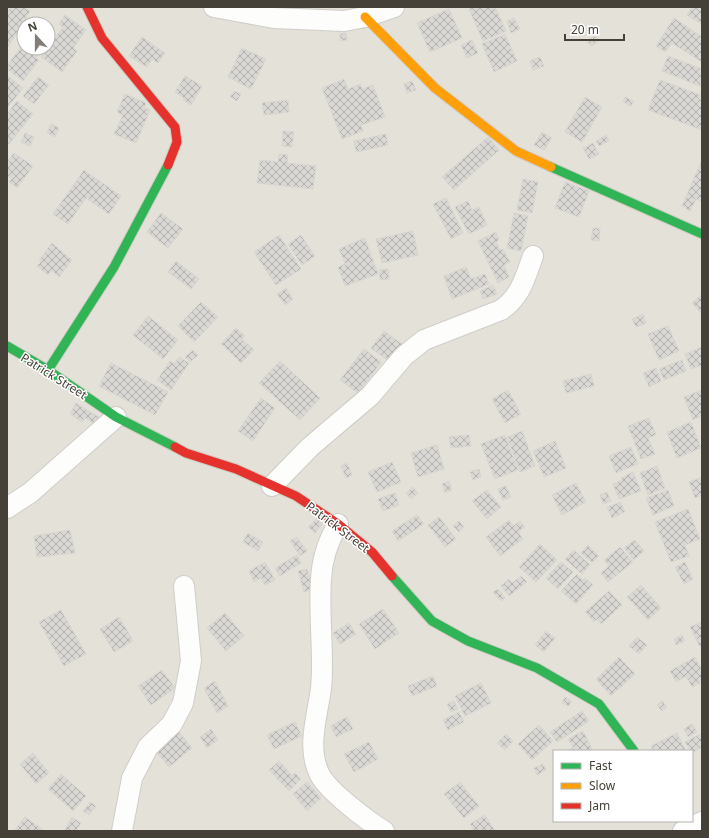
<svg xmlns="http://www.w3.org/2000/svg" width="709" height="838" font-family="'Noto Sans',sans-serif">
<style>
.residential{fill:#e4e1d9;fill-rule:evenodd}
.building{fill:url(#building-cross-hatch);stroke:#d9d6d1}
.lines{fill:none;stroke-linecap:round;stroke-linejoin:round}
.street-casing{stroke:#cfcdc9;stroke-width:22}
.fast-casing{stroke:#cfccc2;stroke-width:11}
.slow-casing{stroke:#cfccc2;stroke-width:11}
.jam-casing{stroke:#cfccc2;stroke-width:11}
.street{stroke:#fdfdfc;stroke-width:20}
.fast{stroke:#30b455;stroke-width:9}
.slow{stroke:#ff9f0a;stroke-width:9}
.jam{stroke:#e5322d;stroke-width:9}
.labels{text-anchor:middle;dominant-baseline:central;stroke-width:3;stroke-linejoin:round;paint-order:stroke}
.street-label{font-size:12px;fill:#464138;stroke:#fff}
</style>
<defs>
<pattern id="building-cross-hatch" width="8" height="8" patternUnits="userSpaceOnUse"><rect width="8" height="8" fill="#dad8d4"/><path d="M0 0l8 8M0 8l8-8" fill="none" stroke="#b3b1ad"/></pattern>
</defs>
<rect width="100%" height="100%" fill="#f1efeb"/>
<path class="residential" d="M 7,7 L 702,7 L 702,831 L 7,831 ZM 24,24 L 48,24 L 48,48 L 24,48 ZM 554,751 L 692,751 L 692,821 L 554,821 Z"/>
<g class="building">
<path d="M 10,7 L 23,7 L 30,11 L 8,47 L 7,46 L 7,13 Z"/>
<path d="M 473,7 L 495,7 L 506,31 L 483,41 L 469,9 Z"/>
<path d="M 692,7 L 702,7 L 702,24 L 687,15 Z"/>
<path d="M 449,9 L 462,38 L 430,52 L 417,23 Z"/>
<path d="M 65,15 L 86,30 L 73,48 L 77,51 L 62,72 L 41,57 L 63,27 L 59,24 Z"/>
<path d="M 514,18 L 520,29 L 511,33 L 507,21 Z"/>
<path d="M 674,18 L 702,37 L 702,62 L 672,43 L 665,52 L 656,46 Z"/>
<path d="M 346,33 L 347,40 L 340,41 L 340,34 Z"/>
<path d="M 505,34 L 517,61 L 494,72 L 482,44 Z"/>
<path d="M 594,35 L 599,40 L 592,46 L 587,42 Z"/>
<path d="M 142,37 L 165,53 L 158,63 L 152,59 L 147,67 L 129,56 Z"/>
<path d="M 472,40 L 478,53 L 467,58 L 461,45 Z"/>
<path d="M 24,43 L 24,48 L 44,48 L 36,58 L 39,60 L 23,81 L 7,69 L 7,66 Z"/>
<path d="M 242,48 L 266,59 L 251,89 L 228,77 Z"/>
<path d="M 668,56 L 702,69 L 700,86 L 662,71 Z"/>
<path d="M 540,57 L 544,66 L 533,70 L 530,61 Z"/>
<path d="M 7,75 L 23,88 L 7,108 Z"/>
<path d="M 185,76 L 202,86 L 191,105 L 183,100 L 184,98 L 175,92 Z"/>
<path d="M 38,77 L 49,85 L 34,104 L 23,96 Z"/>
<path d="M 344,79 L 348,89 L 361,84 L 362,89 L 373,85 L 385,117 L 361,125 L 363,131 L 342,139 L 322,88 Z"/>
<path d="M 660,80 L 701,95 L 699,99 L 702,100 L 702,130 L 648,110 Z"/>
<path d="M 412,81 L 416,90 L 407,93 L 404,84 Z"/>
<path d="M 234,91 L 241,94 L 237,101 L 230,97 Z"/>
<path d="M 125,94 L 146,103 L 144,108 L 150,110 L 136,143 L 114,134 L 123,115 L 117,112 Z"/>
<path d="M 585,97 L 602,107 L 582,142 L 565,132 Z"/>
<path d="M 625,97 L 634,101 L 631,106 L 623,102 Z"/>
<path d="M 288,100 L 289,112 L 264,115 L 262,103 Z"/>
<path d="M 17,101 L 33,114 L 8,145 L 7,114 Z"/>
<path d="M 51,124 L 59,128 L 55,137 L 47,133 Z"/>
<path d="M 283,131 L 294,132 L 292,147 L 282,146 Z"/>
<path d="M 542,132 L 552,138 L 544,150 L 534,145 Z"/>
<path d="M 25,133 L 34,137 L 30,146 L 21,142 Z"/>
<path d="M 386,134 L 388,145 L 356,152 L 354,141 Z"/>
<path d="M 606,135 L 609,141 L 599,146 L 596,141 Z"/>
<path d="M 488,137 L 499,150 L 454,190 L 442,177 Z"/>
<path d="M 593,143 L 599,154 L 589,159 L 583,148 Z"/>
<path d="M 14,153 L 33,166 L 17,188 L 9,182 L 12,179 L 7,175 L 7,162 Z"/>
<path d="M 279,154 L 288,155 L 287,163 L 316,166 L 313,189 L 257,183 L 260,160 L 278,162 Z"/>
<path d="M 701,162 L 702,202 L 696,199 L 690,211 L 682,206 Z"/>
<path d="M 84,170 L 121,196 L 109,214 L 86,198 L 68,224 L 53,214 Z"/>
<path d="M 523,179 L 538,182 L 532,213 L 517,210 Z"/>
<path d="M 565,182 L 589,191 L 579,217 L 555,208 Z"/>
<path d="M 446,198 L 463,233 L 451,239 L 433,204 Z"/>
<path d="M 468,201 L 472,210 L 479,207 L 487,225 L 469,234 L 455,207 Z"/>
<path d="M 161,213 L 183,229 L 168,248 L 147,232 Z"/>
<path d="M 514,213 L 528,216 L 521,251 L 507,248 Z"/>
<path d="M 593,228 L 600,228 L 599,241 L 591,240 Z"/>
<path d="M 413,231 L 418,255 L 382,263 L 376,239 Z"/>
<path d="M 496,232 L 499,240 L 496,242 L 500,250 L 503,249 L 510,262 L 504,265 L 509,277 L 498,283 L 478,241 Z"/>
<path d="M 279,235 L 301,269 L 276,285 L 254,252 Z"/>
<path d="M 301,235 L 315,256 L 302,265 L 288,244 Z"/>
<path d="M 365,238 L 378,274 L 345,286 L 338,267 L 345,264 L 339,249 Z"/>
<path d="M 52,243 L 72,260 L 59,277 L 51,270 L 48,275 L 37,266 L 41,262 L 39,260 Z"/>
<path d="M 176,261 L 199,279 L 191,289 L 168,272 Z"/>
<path d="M 466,267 L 471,279 L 485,274 L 489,284 L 452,299 L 444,276 Z"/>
<path d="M 388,269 L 389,279 L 380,280 L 379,270 Z"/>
<path d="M 493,285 L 497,294 L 483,299 L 480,291 Z"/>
<path d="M 286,288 L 293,299 L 285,305 L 277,294 Z"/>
<path d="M 702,294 L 702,314 L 692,303 Z"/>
<path d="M 201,302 L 218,317 L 194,342 L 178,326 Z"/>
<path d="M 643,314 L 646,323 L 636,327 L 632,319 Z"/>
<path d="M 148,316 L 178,340 L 163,359 L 133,335 Z"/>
<path d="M 668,326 L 679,351 L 659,360 L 648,334 Z"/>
<path d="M 236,328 L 245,336 L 242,339 L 254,350 L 241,363 L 221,344 Z"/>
<path d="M 384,331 L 402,344 L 389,361 L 371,348 Z"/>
<path d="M 702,347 L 702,365 L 691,369 L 685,354 Z"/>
<path d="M 364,349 L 381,362 L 358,393 L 340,380 Z"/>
<path d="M 193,350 L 198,355 L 190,362 L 185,357 Z"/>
<path d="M 179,357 L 189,363 L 171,390 L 157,380 L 170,361 L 174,364 Z"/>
<path d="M 682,360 L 686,371 L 664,380 L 659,369 Z"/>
<path d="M 280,361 L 320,398 L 300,420 L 259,383 Z"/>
<path d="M 111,363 L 168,392 L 155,415 L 99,386 Z"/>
<path d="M 656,368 L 661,381 L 649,387 L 643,373 Z"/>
<path d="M 591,374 L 594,386 L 566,393 L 563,381 Z"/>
<path d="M 508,390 L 521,414 L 505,423 L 492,399 Z"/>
<path d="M 702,390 L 702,416 L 693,420 L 684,397 Z"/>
<path d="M 261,398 L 275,408 L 253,441 L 238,431 Z"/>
<path d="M 76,403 L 100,418 L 96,425 L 85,418 L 82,422 L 70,414 Z"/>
<path d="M 649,418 L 656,435 L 648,438 L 655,454 L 641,459 L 628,426 Z"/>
<path d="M 691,422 L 701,448 L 677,458 L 667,432 Z"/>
<path d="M 522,431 L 535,466 L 520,472 L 507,437 Z"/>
<path d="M 469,435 L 471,446 L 451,448 L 449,437 Z"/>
<path d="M 505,435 L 518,470 L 495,479 L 481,444 Z"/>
<path d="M 555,441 L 566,468 L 544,477 L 533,451 Z"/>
<path d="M 437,445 L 444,469 L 418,477 L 411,453 Z"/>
<path d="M 631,447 L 638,464 L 616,473 L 609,456 Z"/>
<path d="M 392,462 L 401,482 L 377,492 L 368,472 Z"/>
<path d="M 347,463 L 352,475 L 346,478 L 341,466 Z"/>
<path d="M 657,466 L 665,488 L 648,495 L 640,473 Z"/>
<path d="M 479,469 L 481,477 L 473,480 L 470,472 Z"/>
<path d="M 633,472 L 641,491 L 619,499 L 613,484 L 622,480 L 621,478 Z"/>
<path d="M 702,477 L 702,495 L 695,498 L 689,482 Z"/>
<path d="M 449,481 L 452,490 L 445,493 L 442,484 Z"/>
<path d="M 576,483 L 586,502 L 562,515 L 552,495 Z"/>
<path d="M 506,486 L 511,497 L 503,500 L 498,489 Z"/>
<path d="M 413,487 L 418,493 L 411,499 L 406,493 Z"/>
<path d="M 487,490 L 501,507 L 487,519 L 472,501 Z"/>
<path d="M 668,490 L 674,506 L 653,515 L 646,498 Z"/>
<path d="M 607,492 L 611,501 L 603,504 L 600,495 Z"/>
<path d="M 395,493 L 399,505 L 383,511 L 378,499 Z"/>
<path d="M 621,502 L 625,512 L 612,518 L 607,507 Z"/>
<path d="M 688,509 L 700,539 L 685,545 L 689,556 L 671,562 L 655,522 Z"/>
<path d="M 417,515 L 424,524 L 398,541 L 392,531 Z"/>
<path d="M 439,517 L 456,539 L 445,547 L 428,525 Z"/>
<path d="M 317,518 L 323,523 L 315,533 L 308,527 Z"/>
<path d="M 509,520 L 513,526 L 520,521 L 525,527 L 518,532 L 523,539 L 500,556 L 486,537 Z"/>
<path d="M 459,521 L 464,527 L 459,532 L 453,526 Z"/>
<path d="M 70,530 L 75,553 L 37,557 L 34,536 Z"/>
<path d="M 248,533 L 263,542 L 258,551 L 243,542 Z"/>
<path d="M 297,537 L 307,551 L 300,556 L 290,541 Z"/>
<path d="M 635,540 L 644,551 L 634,560 L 624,548 Z"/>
<path d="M 540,544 L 557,560 L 536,582 L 519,567 Z"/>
<path d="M 588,545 L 599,556 L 592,563 L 581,553 Z"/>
<path d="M 620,547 L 633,562 L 608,582 L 601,573 L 609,566 L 604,560 Z"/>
<path d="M 574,550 L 590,565 L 582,574 L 565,559 Z"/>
<path d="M 297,555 L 301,563 L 280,576 L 275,568 Z"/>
<path d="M 265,562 L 275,580 L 265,585 L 261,578 L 254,582 L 249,571 Z"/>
<path d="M 561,562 L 573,572 L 558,589 L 546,578 Z"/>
<path d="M 685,562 L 693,579 L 684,584 L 675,567 Z"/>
<path d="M 307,569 L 313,589 L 304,592 L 298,571 Z"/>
<path d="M 577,574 L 583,580 L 585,578 L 593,585 L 576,604 L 561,591 Z"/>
<path d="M 521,576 L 527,582 L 509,596 L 501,586 L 509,579 L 512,583 Z"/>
<path d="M 641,585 L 661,608 L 648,620 L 627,597 Z"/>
<path d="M 498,589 L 505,598 L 501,601 L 493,592 Z"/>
<path d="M 609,591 L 622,605 L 601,624 L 597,619 L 594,622 L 585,612 Z"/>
<path d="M 383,609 L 399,633 L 375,649 L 359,624 Z"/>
<path d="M 61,610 L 86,654 L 64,666 L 39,622 Z"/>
<path d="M 225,613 L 244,636 L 226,651 L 207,628 Z"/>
<path d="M 119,617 L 133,641 L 114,652 L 100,629 Z"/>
<path d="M 702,622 L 702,646 L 700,647 L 690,627 Z"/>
<path d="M 349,623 L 356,634 L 340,644 L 333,633 Z"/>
<path d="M 546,631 L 555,638 L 544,652 L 535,645 Z"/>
<path d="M 682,635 L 685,641 L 676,645 L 674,639 Z"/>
<path d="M 637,637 L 647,645 L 639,654 L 629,646 Z"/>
<path d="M 619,657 L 635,674 L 611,696 L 596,679 Z"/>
<path d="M 695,657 L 702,670 L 702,682 L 692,687 L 686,676 L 676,682 L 670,671 Z"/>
<path d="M 162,670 L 175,688 L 151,705 L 138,686 Z"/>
<path d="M 433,676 L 437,686 L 412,696 L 408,686 Z"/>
<path d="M 215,681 L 228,706 L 217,713 L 204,688 Z"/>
<path d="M 481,683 L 491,703 L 465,716 L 455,696 Z"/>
<path d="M 565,697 L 571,701 L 569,706 L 562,703 Z"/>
<path d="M 454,701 L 458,709 L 451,712 L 447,704 Z"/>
<path d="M 662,701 L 667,707 L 662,711 L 657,705 Z"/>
<path d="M 582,711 L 589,721 L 557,742 L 550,732 Z"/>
<path d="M 459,712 L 464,722 L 448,730 L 443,720 Z"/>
<path d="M 347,717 L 353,729 L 336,737 L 331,726 Z"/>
<path d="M 295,722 L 302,736 L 274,749 L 267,735 Z"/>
<path d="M 692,724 L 697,732 L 688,737 L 684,729 Z"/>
<path d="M 539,725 L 553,741 L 532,760 L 518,744 Z"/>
<path d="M 177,729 L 192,748 L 169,767 L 154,749 Z"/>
<path d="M 211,729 L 218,740 L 207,748 L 200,737 Z"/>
<path d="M 583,731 L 593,751 L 566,751 L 573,748 L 568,739 Z"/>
<path d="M 677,733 L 686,751 L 653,751 L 651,746 Z"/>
<path d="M 702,733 L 702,747 L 692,753 L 685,742 Z"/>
<path d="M 506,734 L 513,741 L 505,750 L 497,743 Z"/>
<path d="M 369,742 L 378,759 L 354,772 L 344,754 Z"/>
<path d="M 33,753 L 49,773 L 36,784 L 20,764 Z"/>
<path d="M 279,761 L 292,775 L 295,773 L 301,779 L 289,791 L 269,770 Z"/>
<path d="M 543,764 L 546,770 L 537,775 L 534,768 Z"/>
<path d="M 61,774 L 86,796 L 73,811 L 48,789 Z"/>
<path d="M 307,782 L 321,798 L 307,811 L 293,794 Z"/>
<path d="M 460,782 L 479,806 L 464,818 L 444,794 Z"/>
<path d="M 90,802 L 96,806 L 89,815 L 83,811 Z"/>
<path d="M 485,815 L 495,831 L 474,831 L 470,824 Z"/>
<path d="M 25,817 L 42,829 L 40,831 L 14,831 Z"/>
<path d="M 72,817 L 81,823 L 76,831 L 64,831 Z"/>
</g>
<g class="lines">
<defs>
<g id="street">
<path d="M 214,7 L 274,18 L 344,21 L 365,17 L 394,7"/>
<path d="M 272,486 L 310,447 L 370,396 L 404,356 L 424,340 L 501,310 C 521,296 525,278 533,256"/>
<path d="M 7,508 L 30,493 L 116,417"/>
<path d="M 338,524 C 328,541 322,559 321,579 C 319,607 322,636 322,664 C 322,674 322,685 320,695 C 316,720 307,750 320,775 C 329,792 368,821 384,831"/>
<path d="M 122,831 L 132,778 L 148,747 L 172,724 L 183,703 L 191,661 L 184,586"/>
<path d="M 683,831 L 702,822"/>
</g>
<g id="fast">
<path d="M 551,167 L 702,234"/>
<path d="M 7,346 L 48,370 L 116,417 L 175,447"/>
<path d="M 48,370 L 114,267 L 168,165"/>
<path d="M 392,576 L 432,621 L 468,641 L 537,668 L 599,704 L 634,751"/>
</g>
<path id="slow" d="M 365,17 L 435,88 L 516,151 L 551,167"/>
<g id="jam">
<path d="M 87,7 L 102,38 L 175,127 L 177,142 L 168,165"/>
<path d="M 175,447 L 186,453 L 236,469 L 296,496 L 338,524 L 372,552 L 392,576"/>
</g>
</defs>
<use href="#street" class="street-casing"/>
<use href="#fast" class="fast-casing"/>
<use href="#slow" class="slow-casing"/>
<use href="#jam" class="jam-casing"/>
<use href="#street" class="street"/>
<use href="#fast" class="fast"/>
<use href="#slow" class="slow"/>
<use href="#jam" class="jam"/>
</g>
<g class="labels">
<g class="street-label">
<text transform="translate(54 376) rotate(32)">Patrick Street</text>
<text transform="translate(338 527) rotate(37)">Patrick Street</text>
</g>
</g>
<rect width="709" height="838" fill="none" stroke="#464138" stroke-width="16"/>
<rect x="553" y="750" width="140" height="72" fill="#ffffff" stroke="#b5b3af"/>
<rect x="561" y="763" width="20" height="6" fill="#30b455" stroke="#b5b3af"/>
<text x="589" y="770" font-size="12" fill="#464138">Fast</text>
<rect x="561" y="783" width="20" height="6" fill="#ff9f0a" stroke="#b5b3af"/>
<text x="589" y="790" font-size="12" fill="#464138">Slow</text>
<rect x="561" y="803" width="20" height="6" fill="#e5322d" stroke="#b5b3af"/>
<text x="589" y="810" font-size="12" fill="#464138">Jam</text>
<g transform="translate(36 36) rotate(339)"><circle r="19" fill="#ffffff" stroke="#b5b3af"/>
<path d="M0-3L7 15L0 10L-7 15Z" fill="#827e77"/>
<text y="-6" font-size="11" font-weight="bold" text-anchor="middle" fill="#464138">N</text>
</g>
<path d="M565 34v6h59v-6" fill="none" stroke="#464138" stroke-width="2"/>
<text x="571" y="34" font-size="12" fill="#464138" stroke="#ffffff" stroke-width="3" paint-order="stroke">20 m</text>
</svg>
